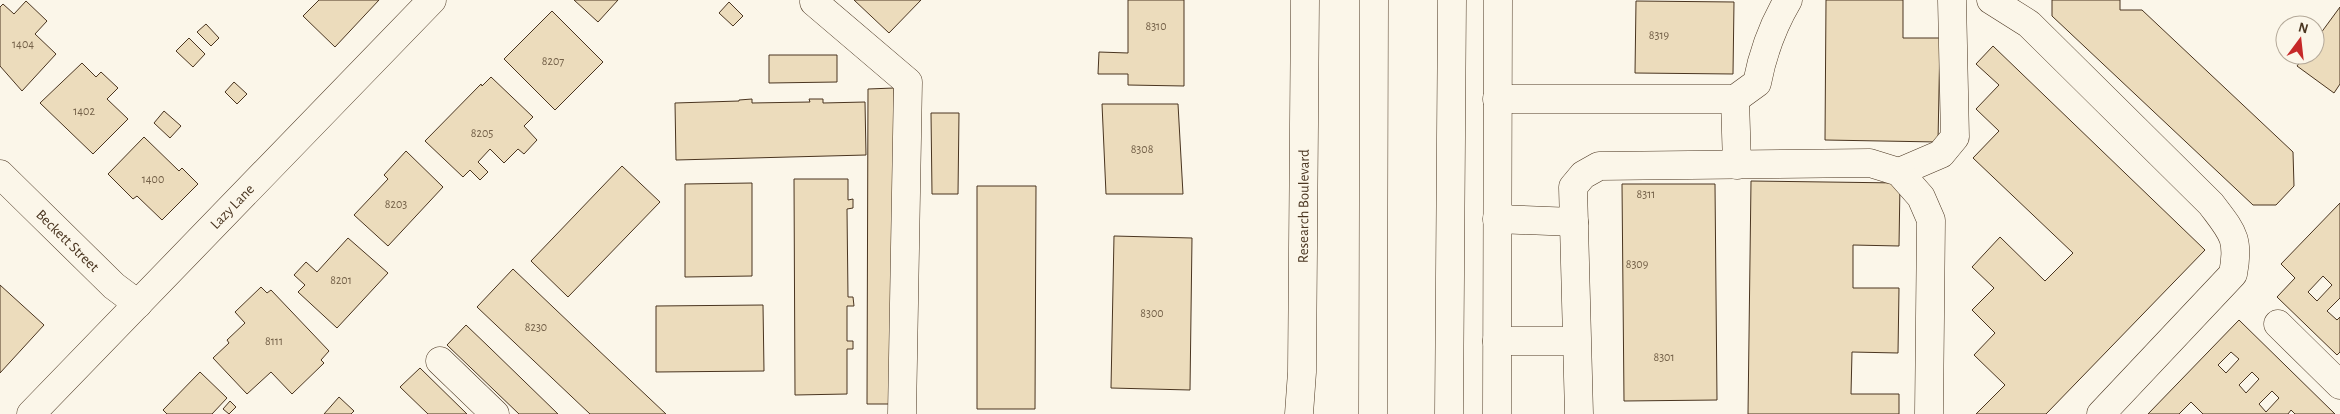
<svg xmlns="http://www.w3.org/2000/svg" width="2340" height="414" font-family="'Alegreya Sans',sans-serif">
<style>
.building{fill:#ecdcbc;stroke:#4a3520;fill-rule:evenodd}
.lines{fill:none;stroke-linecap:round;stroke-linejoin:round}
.minor-casing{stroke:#4a3520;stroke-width:29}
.major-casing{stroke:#4a3520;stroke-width:29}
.highway-casing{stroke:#4a3520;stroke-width:29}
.minor{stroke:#fbf6e9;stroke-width:28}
.major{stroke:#fbf6e9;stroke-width:28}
.highway{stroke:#fbf6e9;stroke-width:28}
.labels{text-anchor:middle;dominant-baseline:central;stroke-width:4;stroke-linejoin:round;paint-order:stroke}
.number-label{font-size:12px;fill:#725f47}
.street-label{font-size:15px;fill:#4a3520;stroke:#fbf6e9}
</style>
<rect width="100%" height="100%" fill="#fbf6e9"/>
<g class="building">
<path d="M 319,0 L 379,0 L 335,47 L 303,16 Z"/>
<path d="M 574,0 L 618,0 L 598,22 Z"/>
<path d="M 854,0 L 921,0 L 889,33 Z"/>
<path d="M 1128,0 L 1184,0 L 1184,86 L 1128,85 L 1128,74 L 1098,74 L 1099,52 L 1128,53 Z"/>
<path d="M 1826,0 L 1903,0 L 1903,38 L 1940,38 L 1938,142 L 1825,140 Z"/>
<path d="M 2052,0 L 2120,0 L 2120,10 L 2142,10 L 2293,152 L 2294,186 L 2276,205 L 2253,205 L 2052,16 Z"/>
<path d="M 26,1 L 47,21 L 35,34 L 56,54 L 22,91 L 0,66 L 0,7 L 3,4 L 14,14 Z"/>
<path d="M 1636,1 L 1734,2 L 1733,74 L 1635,73 Z"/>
<path d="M 729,2 L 743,16 L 733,26 L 719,13 Z"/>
<path d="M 2340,7 L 2340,84 L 2334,93 L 2297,66 L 2305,55 L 2315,55 L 2315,41 Z"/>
<path d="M 552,11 L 603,62 L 555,110 L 504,59 Z"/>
<path d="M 206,24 L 219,38 L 211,46 L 197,32 Z"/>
<path d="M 189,38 L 205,54 L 193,67 L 176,51 Z"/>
<path d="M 1993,46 L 2205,250 L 2046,414 L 1976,414 L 2005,385 L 1974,355 L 1995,333 L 1972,310 L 1994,288 L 1972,267 L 2000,237 L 2045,281 L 2073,253 L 1973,158 L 1999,131 L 1976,109 L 1999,85 L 1976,64 Z"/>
<path d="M 769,55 L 837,55 L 837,82 L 769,83 Z"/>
<path d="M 82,63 L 96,77 L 101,72 L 118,88 L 107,99 L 128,119 L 93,154 L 40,103 Z"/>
<path d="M 491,77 L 533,117 L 524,126 L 537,140 L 524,154 L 518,149 L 504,163 L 490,149 L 478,162 L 488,172 L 480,180 L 470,170 L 463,177 L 425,141 L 481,84 L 482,86 Z"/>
<path d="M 234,82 L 247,94 L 237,104 L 225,92 Z"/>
<path d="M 894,88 L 893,404 L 867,404 L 868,89 Z"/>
<path d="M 752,99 L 752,103 L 810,102 L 809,99 L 823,99 L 823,103 L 865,102 L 866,155 L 676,160 L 675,103 L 739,101 L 739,100 Z"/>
<path d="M 1102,104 L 1178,104 L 1183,194 L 1106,194 Z"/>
<path d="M 164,111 L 181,126 L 170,138 L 154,123 Z"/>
<path d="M 931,113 L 959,113 L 958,194 L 932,194 Z"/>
<path d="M 144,137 L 179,171 L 182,168 L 198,184 L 162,220 L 137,196 L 133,199 L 108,174 Z"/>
<path d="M 406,151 L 443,187 L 388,246 L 354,215 L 388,179 L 384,175 Z"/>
<path d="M 622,166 L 660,202 L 568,297 L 531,261 Z"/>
<path d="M 794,179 L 848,179 L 848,200 L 853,199 L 853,208 L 847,209 L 848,297 L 853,297 L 854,306 L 847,306 L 847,341 L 853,341 L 853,349 L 847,349 L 847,394 L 795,395 Z"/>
<path d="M 1751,181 L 1900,183 L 1899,246 L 1853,245 L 1853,288 L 1899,288 L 1898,353 L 1852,352 L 1851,394 L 1899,394 L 1899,414 L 1748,414 Z"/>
<path d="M 752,183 L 752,276 L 685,277 L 685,184 Z"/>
<path d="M 1622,184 L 1715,184 L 1717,400 L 1624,401 Z"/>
<path d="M 977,186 L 1036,186 L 1035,409 L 977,409 Z"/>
<path d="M 2340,203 L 2340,298 L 2327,311 L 2337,320 L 2340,317 L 2340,352 L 2337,355 L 2277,297 L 2295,278 L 2281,264 ZM 2323,276 L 2332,285 L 2317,301 L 2308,292 Z"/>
<path d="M 1114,236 L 1192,238 L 1190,390 L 1111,388 Z"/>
<path d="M 348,238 L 388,273 L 337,328 L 298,292 L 305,285 L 294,275 L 306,262 L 317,272 Z"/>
<path d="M 513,269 L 595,347 L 666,414 L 590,414 L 477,307 Z"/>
<path d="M 0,285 L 44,325 L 0,373 Z"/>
<path d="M 261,287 L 267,293 L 271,290 L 329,351 L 321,360 L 324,363 L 292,394 L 271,372 L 247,394 L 213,358 L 229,343 L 227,340 L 245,323 L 235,312 Z"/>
<path d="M 763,305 L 764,371 L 656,372 L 656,306 Z"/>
<path d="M 2239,320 L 2335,414 L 2295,414 L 2291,410 L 2288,414 L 2203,414 L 2191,402 L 2179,414 L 2148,414 ZM 2231,352 L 2239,359 L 2226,373 L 2218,365 ZM 2252,372 L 2259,379 L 2246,393 L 2239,385 ZM 2272,391 L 2279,398 L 2266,412 L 2259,404 Z"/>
<path d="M 466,325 L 489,347 L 558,414 L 519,414 L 447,345 Z"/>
<path d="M 420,368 L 467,414 L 428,414 L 400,387 Z"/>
<path d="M 200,372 L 227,398 L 212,414 L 167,414 L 163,410 Z"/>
<path d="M 339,397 L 354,411 L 351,414 L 324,414 Z"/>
<path d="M 230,401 L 236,407 L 229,414 L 223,409 Z"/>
</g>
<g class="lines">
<defs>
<g id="minor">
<path d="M 1991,0 L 2029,24 L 2211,204 C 2232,232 2240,238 2233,274 L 2101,414"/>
<path d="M 814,2 L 908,82 L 902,414"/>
<path d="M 1497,99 L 1735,99 L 1757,83 C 1763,52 1772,27 1788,0"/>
<path d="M 1735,99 L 1737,165"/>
<path d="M 1899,172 L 1941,154 L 1955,137 L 1952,0"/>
<path id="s1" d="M 0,174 L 114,286 L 138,304"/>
<path d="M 1497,219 L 1574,222"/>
<path d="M 2278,324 L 2340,385"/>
<path d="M 1497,341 L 1576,341"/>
<path d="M 440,361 L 495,414"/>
<path id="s2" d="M 31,414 L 432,0"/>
<path d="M 1579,414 L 1573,187 L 1583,175 L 1599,166 L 1870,163 L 1899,172 L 1921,197 L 1931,220 L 1929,414"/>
</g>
<g id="major">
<path id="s3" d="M 1299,414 L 1302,372 L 1305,0"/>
<path d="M 1497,414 L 1498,0"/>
</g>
<g id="highway">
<path d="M 1373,414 L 1374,0"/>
<path d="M 1449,414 L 1452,0"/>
</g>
</defs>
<use href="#minor" class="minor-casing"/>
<use href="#major" class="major-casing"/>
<use href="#highway" class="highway-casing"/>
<use href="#minor" class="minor"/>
<use href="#major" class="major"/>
<use href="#highway" class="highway"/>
</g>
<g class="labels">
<g class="number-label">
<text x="1156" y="26">8310</text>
<text x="1659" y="35">8319</text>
<text x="23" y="44">1404</text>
<text x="553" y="61">8207</text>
<text x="84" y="111">1402</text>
<text x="482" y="133">8205</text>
<text x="1142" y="149">8308</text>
<text x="153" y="179">1400</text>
<text x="1646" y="194">8311</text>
<text x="396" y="204">8203</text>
<text x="1637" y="264">8309</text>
<text x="341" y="280">8201</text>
<text x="1152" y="313">8300</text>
<text x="536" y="327">8230</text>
<text x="274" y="341">8111</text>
<text x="1664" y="357">8301</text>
</g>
<g class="street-label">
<text stroke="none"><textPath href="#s2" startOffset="289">Lazy Lane</textPath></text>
<text stroke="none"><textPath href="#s3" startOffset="208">Research Boulevard</textPath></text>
<text stroke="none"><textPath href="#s1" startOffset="95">Beckett Street</textPath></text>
</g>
</g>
<g transform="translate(2300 40) rotate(15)"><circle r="24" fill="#fbf6e9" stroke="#b4a999"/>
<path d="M0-4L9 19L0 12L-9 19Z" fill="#c62828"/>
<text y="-8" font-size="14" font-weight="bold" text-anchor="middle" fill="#4a3520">N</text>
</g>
</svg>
